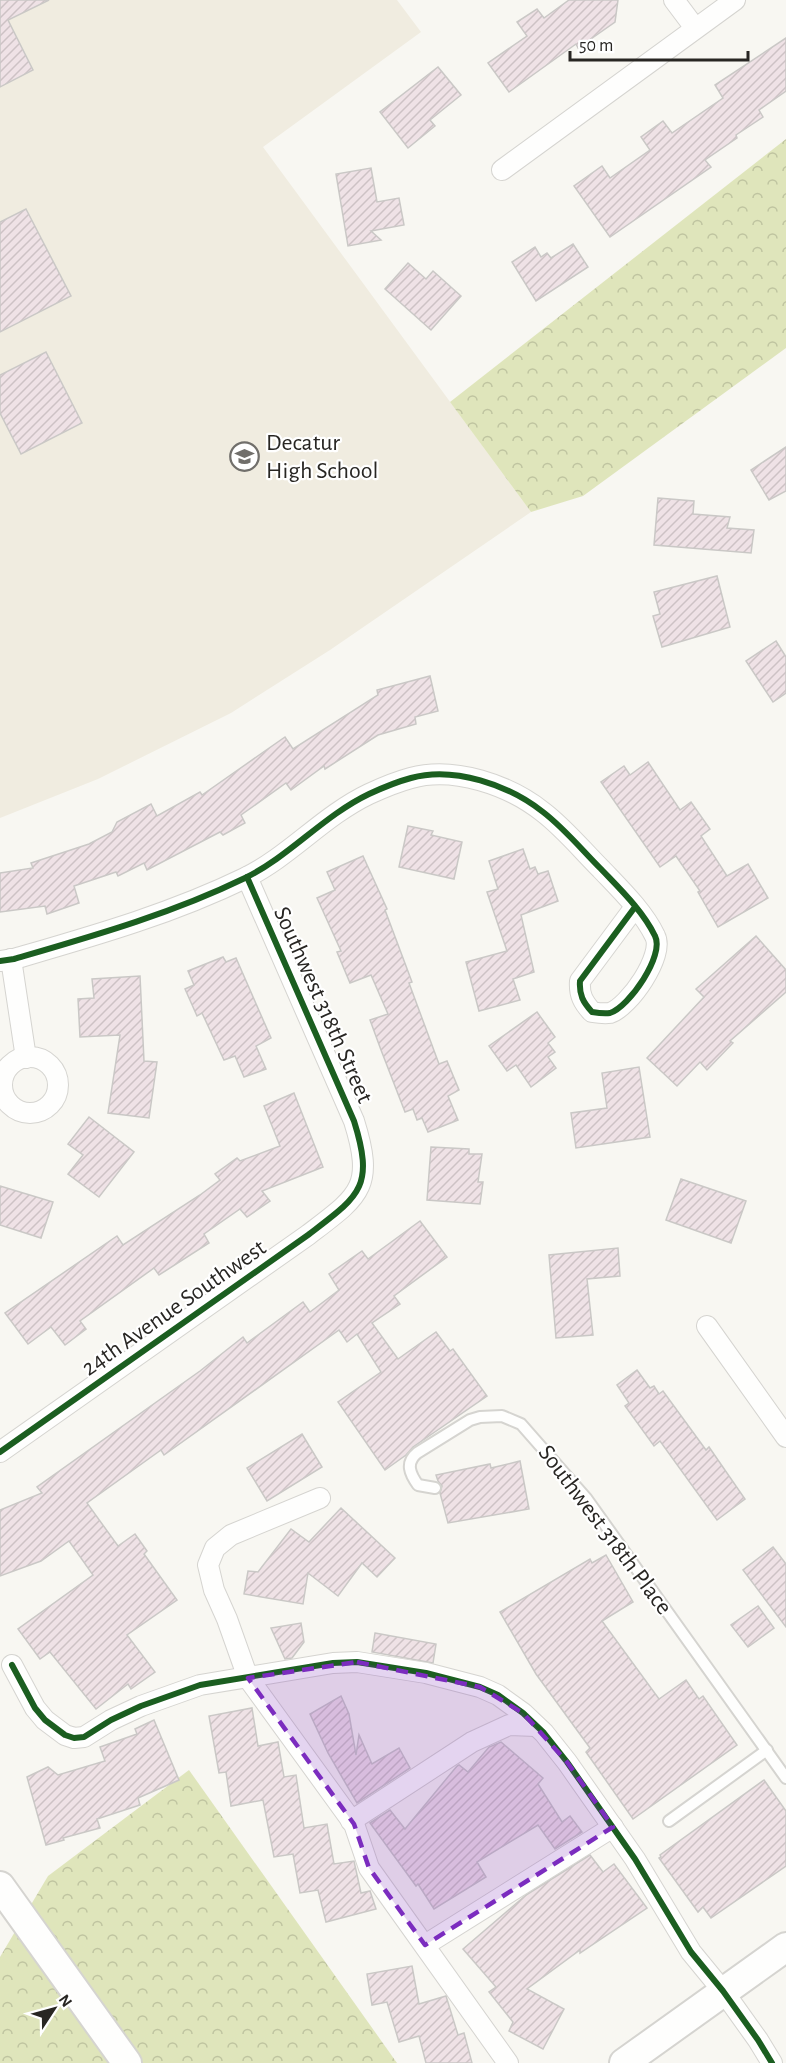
<svg xmlns="http://www.w3.org/2000/svg" width="786" height="2063" font-family="'Alegreya Sans',sans-serif">
<style>
.built{fill:#f0ece0}
.forest{fill:url(#forest-crowns)}
.building{fill:url(#building-hatch);stroke:#cac8c6;stroke-width:1.5}
.lines{fill:none;stroke-linecap:round;stroke-linejoin:round}
.lane-casing{stroke:#d5d4d0;stroke-width:14}
.street-casing{stroke:#d5d4d0;stroke-width:22}
.secondary-casing{stroke:#d5d4d0;stroke-width:32}
.lane{stroke:#fefefd;stroke-width:10}
.street{stroke:#fefefd;stroke-width:20}
.secondary{stroke:#fefefd;stroke-width:28}
.cycleway-casing{stroke:#fff;stroke-width:10}
.cycleway{stroke:#1b5e20;stroke-width:6}
.marked{fill:#7b2cbf;fill-opacity:0.2;stroke:#7b2cbf;stroke-width:4.5;stroke-dasharray:12 8;stroke-linejoin:round}
.labels{text-anchor:middle;dominant-baseline:central;stroke-width:4.5;stroke-linejoin:round;paint-order:stroke}
.poi-label{font-size:24px;fill:#282623;stroke:#fff;text-anchor:start}
.street-label{font-size:24px;fill:#282623;stroke:#fff}
</style>
<defs>
<pattern id="forest-crowns" width="20" height="18" patternUnits="userSpaceOnUse" patternTransform="scale(1.5)"><rect width="20" height="18" fill="#dfe5bb"/><path d="M2 6a3 3 0 1 1 6 0M12 15a3 3 0 1 1 6 0" fill="none" stroke="#bfc4a0"/></pattern>
<pattern id="building-hatch" width="6" height="6" patternUnits="userSpaceOnUse" patternTransform="scale(1.5)"><rect width="6" height="6" fill="#efe2e6"/><path d="M-1 1l2-2M0 6l6-6M5 7l2-2" fill="none" stroke="#cdc2c5"/></pattern>
</defs>
<rect width="100%" height="100%" fill="#f8f7f2"/>
<path class="built" d="M 0,0 L 397,0 L 421,32 L 263,147 L 531,512 L 330,650 L 231,713 L 98,779 L 0,818 Z"/>
<g class="forest">
<path d="M 786,139 L 786,348 L 583,496 L 531,512 L 450,402 Z"/>
<path d="M 189,1770 L 397,2063 L 0,2063 L 0,1957 L 48,1876 Z"/>
</g>
<g class="building">
<path d="M 0,0 L 49,0 L 8,20 L 33,70 L 0,87 Z"/>
<path d="M 569,0 L 618,0 L 615,22 L 578,48 L 576,44 L 509,92 L 488,63 L 527,36 L 517,22 L 537,9 L 544,18 Z"/>
<path d="M 786,38 L 786,91 L 759,110 L 763,117 L 736,135 L 737,138 L 705,160 L 711,167 L 610,237 L 574,186 L 602,166 L 610,178 L 650,150 L 641,137 L 663,121 L 672,133 L 723,98 L 715,85 Z"/>
<path d="M 438,67 L 461,95 L 430,120 L 435,126 L 408,148 L 380,112 Z"/>
<path d="M 371,168 L 377,202 L 399,198 L 404,225 L 371,231 L 381,240 L 348,246 L 336,174 Z"/>
<path d="M 26,209 L 71,296 L 0,332 L 0,222 Z"/>
<path d="M 573,244 L 588,267 L 536,301 L 512,262 L 535,247 L 541,257 L 547,253 L 551,258 Z"/>
<path d="M 408,263 L 426,279 L 433,271 L 461,296 L 431,330 L 385,289 Z"/>
<path d="M 46,352 L 82,423 L 21,454 L 0,413 L 0,375 Z"/>
<path d="M 786,447 L 786,491 L 769,500 L 751,470 Z"/>
<path d="M 658,498 L 694,501 L 693,514 L 730,517 L 727,528 L 754,530 L 751,553 L 654,545 Z"/>
<path d="M 717,576 L 730,627 L 662,647 L 653,616 L 660,614 L 654,592 Z"/>
<path d="M 776,641 L 786,657 L 786,693 L 773,702 L 746,661 Z"/>
<path d="M 430,676 L 438,711 L 415,717 L 416,724 L 378,735 L 325,769 L 324,766 L 291,790 L 286,783 L 241,815 L 245,823 L 223,835 L 220,832 L 147,870 L 144,863 L 118,876 L 116,872 L 74,886 L 79,903 L 47,914 L 45,906 L 0,912 L 0,873 L 33,868 L 31,863 L 89,844 L 112,832 L 117,822 L 151,804 L 157,816 L 200,792 L 202,795 L 285,737 L 293,749 L 378,695 L 377,690 Z"/>
<path d="M 648,762 L 680,810 L 691,802 L 710,829 L 701,836 L 727,876 L 748,864 L 768,898 L 718,927 L 698,892 L 700,891 L 676,856 L 660,867 L 601,782 L 624,766 L 630,775 Z"/>
<path d="M 408,826 L 433,831 L 431,835 L 462,842 L 454,879 L 399,867 Z"/>
<path d="M 523,849 L 530,869 L 535,867 L 538,874 L 548,871 L 558,901 L 521,915 L 534,972 L 513,979 L 520,1000 L 479,1011 L 466,962 L 507,951 L 487,892 L 498,889 L 489,861 Z"/>
<path d="M 363,856 L 387,909 L 385,910 L 412,982 L 409,983 L 439,1064 L 447,1061 L 459,1090 L 448,1096 L 458,1120 L 428,1132 L 422,1118 L 417,1120 L 413,1109 L 405,1112 L 381,1050 L 370,1020 L 388,1014 L 371,975 L 350,983 L 337,952 L 341,951 L 317,898 L 335,890 L 327,872 Z"/>
<path d="M 756,936 L 786,970 L 786,992 L 730,1041 L 733,1043 L 707,1070 L 700,1062 L 677,1086 L 647,1058 L 704,997 L 696,989 Z"/>
<path d="M 223,957 L 226,962 L 236,958 L 271,1038 L 256,1046 L 266,1069 L 244,1077 L 235,1056 L 224,1060 L 202,1013 L 197,1016 L 185,989 L 194,985 L 188,971 Z"/>
<path d="M 140,976 L 144,1061 L 157,1062 L 149,1118 L 108,1113 L 120,1035 L 80,1037 L 78,999 L 94,998 L 92,979 Z"/>
<path d="M 537,1012 L 555,1037 L 548,1043 L 555,1052 L 548,1057 L 556,1068 L 531,1087 L 516,1065 L 507,1071 L 489,1046 Z"/>
<path d="M 639,1067 L 650,1137 L 576,1148 L 571,1113 L 607,1108 L 602,1073 Z"/>
<path d="M 294,1093 L 323,1167 L 262,1191 L 270,1201 L 247,1217 L 240,1209 L 204,1234 L 209,1243 L 159,1275 L 154,1268 L 80,1321 L 86,1329 L 65,1345 L 51,1327 L 28,1344 L 5,1313 L 117,1236 L 123,1245 L 200,1195 L 220,1180 L 215,1174 L 237,1158 L 240,1161 L 280,1146 L 264,1106 Z"/>
<path d="M 89,1117 L 134,1152 L 99,1197 L 68,1174 L 83,1155 L 68,1144 Z"/>
<path d="M 431,1147 L 469,1149 L 469,1154 L 482,1154 L 478,1182 L 483,1182 L 480,1204 L 427,1200 Z"/>
<path d="M 681,1179 L 746,1201 L 731,1243 L 666,1220 Z"/>
<path d="M 0,1186 L 53,1202 L 41,1238 L 0,1225 Z"/>
<path d="M 420,1221 L 447,1257 L 394,1296 L 400,1304 L 372,1323 L 398,1359 L 436,1332 L 450,1351 L 453,1349 L 487,1396 L 413,1447 L 406,1455 L 385,1470 L 338,1402 L 381,1372 L 357,1334 L 347,1342 L 339,1330 L 164,1455 L 161,1450 L 87,1503 L 118,1546 L 135,1534 L 147,1551 L 144,1554 L 177,1600 L 127,1635 L 155,1672 L 131,1689 L 128,1684 L 96,1709 L 50,1652 L 40,1659 L 18,1629 L 93,1575 L 69,1541 L 41,1561 L 0,1576 L 0,1510 L 42,1493 L 37,1487 L 200,1371 L 243,1337 L 247,1343 L 303,1302 L 310,1312 L 339,1290 L 329,1274 L 362,1251 L 368,1259 Z"/>
<path d="M 618,1248 L 620,1276 L 587,1279 L 593,1335 L 556,1338 L 549,1255 Z"/>
<path d="M 637,1370 L 650,1388 L 654,1386 L 659,1394 L 663,1391 L 706,1450 L 709,1447 L 745,1499 L 717,1520 L 660,1441 L 654,1446 L 625,1406 L 629,1403 L 617,1385 Z"/>
<path d="M 302,1434 L 322,1467 L 267,1501 L 247,1468 Z"/>
<path d="M 520,1461 L 529,1509 L 448,1523 L 440,1493 L 442,1486 L 438,1481 L 436,1475 L 490,1464 L 491,1468 Z"/>
<path d="M 341,1508 L 395,1558 L 377,1577 L 362,1563 L 338,1596 L 308,1573 L 303,1604 L 244,1594 L 248,1571 L 258,1572 L 291,1529 L 309,1542 Z"/>
<path d="M 773,1547 L 786,1564 L 786,1627 L 743,1570 Z"/>
<path d="M 606,1555 L 633,1602 L 602,1621 L 659,1699 L 686,1680 L 699,1699 L 703,1696 L 737,1745 L 633,1819 L 586,1752 L 590,1748 L 536,1674 L 500,1612 L 590,1559 L 592,1563 Z"/>
<path d="M 758,1606 L 774,1628 L 748,1647 L 731,1625 Z"/>
<path d="M 301,1623 L 304,1642 L 292,1658 L 285,1659 L 271,1628 Z"/>
<path d="M 375,1633 L 436,1644 L 433,1663 L 372,1652 Z"/>
<path d="M 341,1696 L 349,1714 L 356,1755 L 359,1735 L 372,1764 L 399,1748 L 410,1768 L 357,1803 L 328,1753 L 310,1714 Z"/>
<path d="M 252,1708 L 258,1746 L 278,1742 L 284,1777 L 296,1775 L 304,1828 L 327,1824 L 334,1864 L 354,1861 L 361,1893 L 370,1891 L 376,1909 L 326,1922 L 318,1890 L 300,1893 L 293,1854 L 274,1857 L 263,1800 L 231,1806 L 226,1772 L 219,1773 L 209,1716 Z"/>
<path d="M 154,1720 L 179,1780 L 138,1798 L 140,1805 L 97,1819 L 100,1828 L 63,1838 L 64,1840 L 46,1845 L 27,1777 L 48,1767 L 58,1775 L 105,1761 L 100,1747 L 137,1734 L 135,1729 Z"/>
<path d="M 501,1742 L 543,1778 L 538,1784 L 562,1822 L 570,1816 L 582,1832 L 555,1849 L 538,1825 L 477,1862 L 486,1877 L 434,1909 L 418,1884 L 416,1886 L 370,1823 L 390,1810 L 405,1829 L 457,1766 L 459,1765 L 468,1772 L 489,1747 Z"/>
<path d="M 764,1780 L 786,1811 L 786,1866 L 711,1918 L 703,1907 L 698,1912 L 659,1858 L 661,1857 L 660,1855 Z"/>
<path d="M 590,1855 L 603,1872 L 614,1864 L 647,1908 L 580,1953 L 580,1950 L 527,1989 L 564,2009 L 543,2049 L 509,2031 L 513,2022 L 489,1992 L 496,1987 L 463,1949 L 526,1895 Z"/>
<path d="M 412,1966 L 419,2004 L 446,1996 L 458,2035 L 464,2033 L 472,2063 L 426,2063 L 419,2036 L 399,2042 L 387,2002 L 372,2005 L 367,1974 Z"/>
</g>
<g class="lines">
<defs>
<g id="lane">
<path d="M 435,1488 L 418,1485 C 410,1474 405,1463 417,1453 L 470,1420 L 480,1417 L 502,1416 L 521,1424 L 586,1498 L 786,1778"/>
<path d="M 669,1821 L 767,1750"/>
</g>
<g id="street">
<path d="M 674,0 L 695,28"/>
<path d="M 502,170 L 735,0"/>
<path d="M 11,959 L 26,1058"/>
<path d="M 0,961 L 14,959 C 93,936 171,914 245,878 C 290,856 323,816 369,794 C 382,788 396,782 411,778 C 454,766 509,785 543,812 C 564,828 582,850 601,869 C 620,889 643,911 655,936 C 665,955 629,1007 610,1013 C 604,1014 598,1013 592,1012 C 583,1002 579,995 580,981 L 635,907"/>
<circle cx="30" cy="1085" r="28"/>
<path d="M 707,1326 L 786,1437"/>
<path d="M 0,1452 L 308,1235 C 359,1196 375,1188 354,1121 L 247,877"/>
<path d="M 320,1498 L 231,1535 L 215,1548 L 208,1565 L 214,1590 L 227,1619 L 248,1678 L 354,1824 L 369,1868 L 508,2063"/>
<path d="M 12,1665 L 35,1708 L 45,1720 L 65,1735 L 74,1738 L 84,1737 L 111,1720 L 141,1706 L 200,1685 L 333,1663 L 357,1662 L 426,1673 L 480,1687 L 498,1695 L 523,1713 L 544,1733 L 567,1762 L 635,1859 L 691,1952 L 723,1991 L 758,2040 L 772,2063"/>
<path d="M 351,1821 L 472,1742 L 509,1725 L 536,1726"/>
<path d="M 425,1945 L 613,1827"/>
</g>
<g id="secondary">
<path d="M 0,1886 L 127,2063"/>
<path d="M 624,2063 L 786,1947"/>
</g>
</defs>
<use href="#lane" class="lane-casing"/>
<use href="#street" class="street-casing"/>
<use href="#secondary" class="secondary-casing"/>
<use href="#lane" class="lane"/>
<use href="#street" class="street"/>
<use href="#secondary" class="secondary"/>
<defs>
<g id="cycleway">
<path d="M 0,961 L 14,959 C 93,936 171,914 245,878 C 290,856 323,816 369,794 C 382,788 396,782 411,778 C 454,766 509,785 543,812 C 564,828 582,850 601,869 C 620,889 643,911 655,936 C 665,955 629,1007 610,1013 C 604,1014 598,1013 592,1012 C 583,1002 579,995 580,981 L 635,907"/>
<path d="M 0,1452 L 308,1235 C 359,1196 375,1188 354,1121 L 247,877"/>
<path d="M 12,1665 L 35,1708 L 45,1720 L 65,1735 L 74,1738 L 84,1737 L 111,1720 L 141,1706 L 200,1685 L 333,1663 L 357,1662 L 426,1673 L 480,1687 L 498,1695 L 523,1713 L 544,1733 L 567,1762 L 635,1859 L 691,1952 L 723,1991 L 758,2040 L 772,2063"/>
</g>
</defs>
<use href="#cycleway" class="cycleway-casing"/>
<use href="#cycleway" class="cycleway"/>
</g>
<path class="marked" d="M 357,1662 L 480,1687 L 523,1713 L 567,1762 L 613,1827 L 425,1945 L 369,1868 L 354,1824 L 248,1678 Z"/>
<defs>
<symbol id="school-ring" viewBox="-11 -11 22 22"><circle r="9.5" fill="#fff" stroke="#716f6b" stroke-width="1.5"/><path d="M0-5L7-2L0 1L-7-2ZM-4 1L0 2.5L4 1V4Q0 6-4 4Z" fill="#716f6b"/></symbol>
</defs>
<g fill-rule="evenodd">
<use href="#school-ring" x="228" y="440" width="33" height="33"/>
</g>
<g class="labels">
<g class="poi-label">
<text x="266" y="443">Decatur<tspan x="266" dy="28">High School</tspan></text>
</g>
<g class="street-label">
<text transform="translate(323 1005) rotate(66)">Southwest 318th Street</text>
<text transform="translate(174 1308) rotate(-35)">24th Avenue Southwest</text>
<text transform="translate(605 1530) rotate(53)">Southwest 318th Place</text>
</g>
</g>
<g transform="translate(54 2009) rotate(54)" stroke="#ffffff" stroke-width="4.5" paint-order="stroke">
<path d="M0-4.5L10 22L0 15L-10 22Z" fill="#282623"/>
<text y="-9" font-size="16" font-weight="bold" text-anchor="middle" fill="#282623">N</text>
</g>
<path d="M570 51v9h178v-9" fill="none" stroke="#282623" stroke-width="3"/>
<text x="579" y="51" font-size="18" fill="#282623" stroke="#ffffff" stroke-width="4.5" paint-order="stroke">50 m</text>
</svg>
